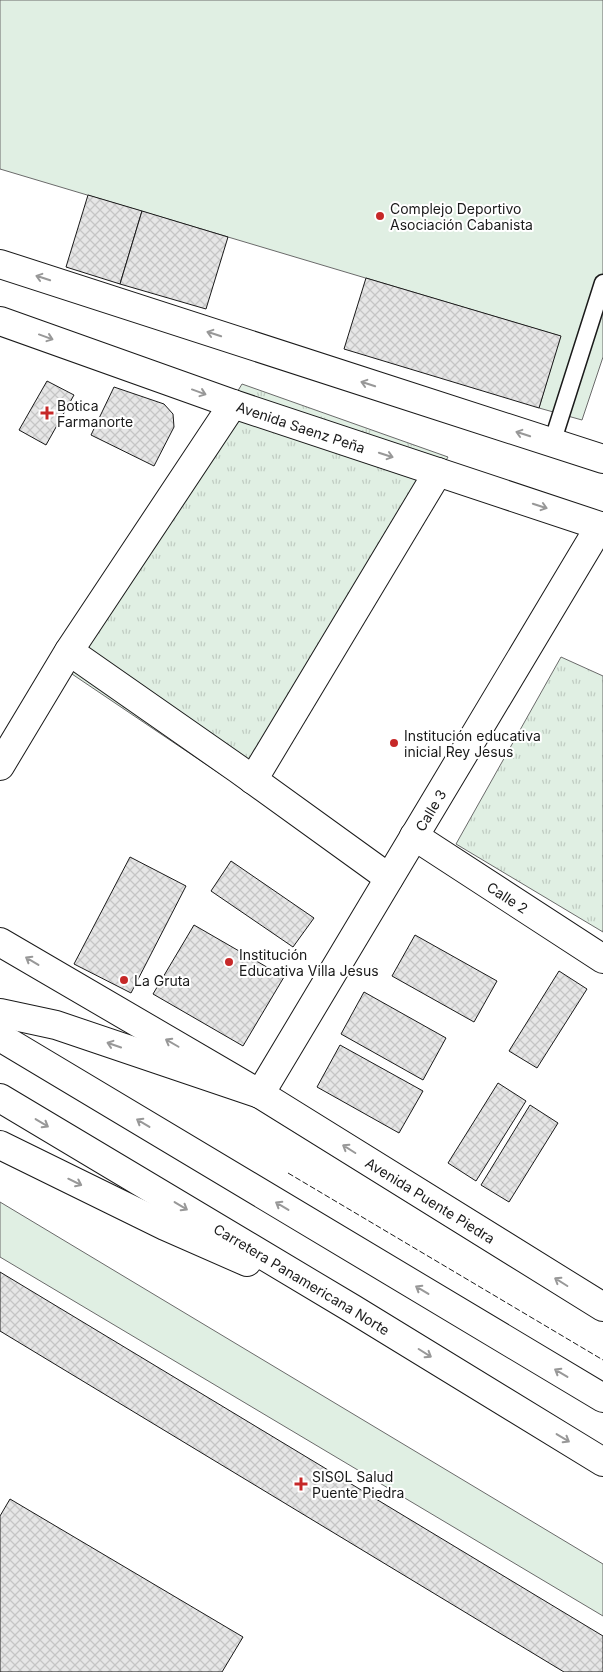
<svg xmlns="http://www.w3.org/2000/svg" width="603" height="1672" font-family="Inter,sans-serif">
<style>
.green{fill:#e0efe3;stroke:#6a6a6a}
.park{fill:url(#park-tufts);stroke:#6a6a6a}
.building{fill:url(#building-cross-hatch);stroke:#1a1a1a}
.lines{fill:none;stroke-linecap:round;stroke-linejoin:round}
.service-casing{stroke:#1a1a1a;stroke-width:19}
.minor-casing{stroke:#1a1a1a;stroke-width:30}
.tertiary-casing{stroke:#1a1a1a;stroke-width:30}
.secondary-casing{stroke:#1a1a1a;stroke-width:30}
.trunk-casing{stroke:#1a1a1a;stroke-width:30}
.service{stroke:#fff;stroke-width:16}
.minor{stroke:#fff;stroke-width:28}
.tertiary{stroke:#fff;stroke-width:28}
.secondary{stroke:#fff;stroke-width:28}
.trunk{stroke:#fff;stroke-width:28}
.fence{stroke:#1a1a1a;stroke-width:1;stroke-dasharray:6 2.5;stroke-linecap:butt}
.oneway{stroke:#989898}
.poi-dot{fill:#c62828;stroke:#fff;stroke-width:2}
.labels{text-anchor:middle;dominant-baseline:central;stroke-width:4;stroke-linejoin:round;paint-order:stroke}
.poi-label{font-size:14px;fill:#1a1a1a;stroke:#fff;text-anchor:start}
.street-label{font-size:14px;fill:#1a1a1a;stroke:#fff}
</style>
<defs>
<pattern id="park-tufts" width="24" height="20" patternUnits="userSpaceOnUse" patternTransform="scale(1.25)"><rect width="24" height="20" fill="#e0efe3"/><path d="M3 7l-1-3M5 7V3M7 7l1-3M15 17l-1-3M17 17v-4M19 17l1-3" fill="none" stroke="#c0ccc2"/></pattern>
<pattern id="building-cross-hatch" width="8" height="8" patternUnits="userSpaceOnUse" patternTransform="scale(1.25)"><rect width="8" height="8" fill="#e6e6e6"/><path d="M0 0l8 8M0 8l8-8" fill="none" stroke="#c5c5c5"/></pattern>
</defs>
<rect width="100%" height="100%" fill="#fff"/>
<g class="green">
<path d="M 0,0 L 603,0 L 603,357 L 582,420 L 539,408 L 560,336 L 0,169 Z"/>
<path d="M 0,1202 L 603,1564 L 603,1616 L 0,1257 Z"/>
</g>
<g class="park">
<path d="M 242,384 L 448,457 L 250,794 L 69,672 Z"/>
<path d="M 561,657 L 603,676 L 603,932 L 456,844 Z"/>
</g>
<g class="building">
<path d="M 88,195 L 142,211 L 120,284 L 66,267 Z"/>
<path d="M 142,211 L 228,237 L 206,309 L 120,284 Z"/>
<path d="M 366,278 L 561,336 L 539,408 L 344,349 Z"/>
<path d="M 47,381 L 74,395 L 46,445 L 19,430 Z"/>
<path d="M 114,387 L 164,404 L 173,414 L 174,427 L 154,466 L 91,435 Z"/>
<path d="M 130,857 L 186,886 L 131,993 L 74,964 Z"/>
<path d="M 231,861 L 314,918 L 293,947 L 211,891 Z"/>
<path d="M 194,925 L 284,977 L 243,1046 L 153,994 Z"/>
<path d="M 415,935 L 497,981 L 474,1022 L 392,976 Z"/>
<path d="M 559,971 L 587,989 L 537,1068 L 509,1051 Z"/>
<path d="M 364,992 L 446,1038 L 423,1080 L 341,1034 Z"/>
<path d="M 340,1045 L 423,1091 L 399,1133 L 317,1087 Z"/>
<path d="M 498,1083 L 526,1101 L 476,1181 L 448,1163 Z"/>
<path d="M 530,1105 L 558,1123 L 509,1202 L 481,1185 Z"/>
<path d="M 0,1272 L 603,1636 L 603,1672 L 564,1672 L 0,1331 Z"/>
<path d="M 10,1499 L 243,1637 L 222,1672 L 0,1672 L 0,1516 Z"/>
</g>
<g class="lines">
<defs>
<path id="service" d="M 552,443 L 603,283"/>
<g id="minor">
<path d="M 69,651 L 238,769 L 389,878"/>
<path d="M 0,766 L 69,651 L 233,404"/>
<path d="M 253,780 L 438,472"/>
<path id="s1" d="M 414,836 L 603,959"/>
</g>
<g id="tertiary">
<path id="s2" d="M 260,1094 L 600,526"/>
</g>
<g id="secondary">
<path d="M 0,264 L 603,459"/>
<path id="s3" d="M 0,321 L 233,404 L 603,527"/>
<path id="s4" d="M 0,942 L 260,1094 L 603,1307"/>
</g>
<g id="trunk">
<path d="M 0,1013 L 56,1025 L 260,1094"/>
<path d="M 0,1037 L 603,1398"/>
<path id="s5" d="M 0,1098 L 353,1309 L 603,1462"/>
<path d="M 0,1145 L 165,1226 L 247,1262"/>
</g>
</defs>
<use href="#service" class="service-casing"/>
<use href="#minor" class="minor-casing"/>
<use href="#tertiary" class="tertiary-casing"/>
<use href="#secondary" class="secondary-casing"/>
<use href="#trunk" class="trunk-casing"/>
<use href="#service" class="service"/>
<use href="#minor" class="minor"/>
<use href="#tertiary" class="tertiary"/>
<use href="#secondary" class="secondary"/>
<use href="#trunk" class="trunk"/>
<path class="fence" d="M 288,1173 L 603,1360"/>
</g>
<defs><path id="oneway-shaft" d="M-6 0H5M1.5-3L5.5 0L1.5 3" fill="none" stroke-width="1.6" stroke-linecap="round" stroke-linejoin="round" transform="scale(1.25)"/></defs>
<g class="oneway">
<use href="#oneway-shaft" transform="translate(43 278) rotate(-162)"/>
<use href="#oneway-shaft" transform="translate(214 334) rotate(-162)"/>
<use href="#oneway-shaft" transform="translate(46 337) rotate(20)"/>
<use href="#oneway-shaft" transform="translate(368 384) rotate(-162)"/>
<use href="#oneway-shaft" transform="translate(199 392) rotate(20)"/>
<use href="#oneway-shaft" transform="translate(523 434) rotate(-162)"/>
<use href="#oneway-shaft" transform="translate(386 455) rotate(18)"/>
<use href="#oneway-shaft" transform="translate(540 506) rotate(18)"/>
<use href="#oneway-shaft" transform="translate(32 961) rotate(-149)"/>
<use href="#oneway-shaft" transform="translate(172 1043) rotate(-150)"/>
<use href="#oneway-shaft" transform="translate(114 1045) rotate(-161)"/>
<use href="#oneway-shaft" transform="translate(42 1123) rotate(31)"/>
<use href="#oneway-shaft" transform="translate(143 1123) rotate(-149)"/>
<use href="#oneway-shaft" transform="translate(349 1149) rotate(-148)"/>
<use href="#oneway-shaft" transform="translate(75 1182) rotate(26)"/>
<use href="#oneway-shaft" transform="translate(181 1206) rotate(31)"/>
<use href="#oneway-shaft" transform="translate(282 1206) rotate(-149)"/>
<use href="#oneway-shaft" transform="translate(561 1282) rotate(-148)"/>
<use href="#oneway-shaft" transform="translate(422 1290) rotate(-149)"/>
<use href="#oneway-shaft" transform="translate(425 1353) rotate(32)"/>
<use href="#oneway-shaft" transform="translate(561 1373) rotate(-149)"/>
<use href="#oneway-shaft" transform="translate(563 1438) rotate(31)"/>
</g>
<g class="poi-dot">
<circle cx="380" cy="216" r="5"/>
<path d="M44.5 405.5h5v5h5v5h-5v5h-5v-5h-5v-5h5z"/>
<circle cx="394" cy="743" r="5"/>
<circle cx="229" cy="962" r="5"/>
<circle cx="124" cy="980" r="5"/>
<path d="M298.5 1476.5h5v5h5v5h-5v5h-5v-5h-5v-5h5z"/>
</g>
<g class="labels">
<g class="poi-label">
<text x="390" y="208">Complejo Deportivo<tspan x="390" dy="16">Asociación Cabanista</tspan></text>
<text x="57" y="405">Botica<tspan x="57" dy="16">Farmanorte</tspan></text>
<text x="404" y="735">Institución educativa<tspan x="404" dy="16">inicial Rey Jesus</tspan></text>
<text x="239" y="954">Institución<tspan x="239" dy="16">Educativa Villa Jesus</tspan></text>
<text x="134" y="980">La Gruta</text>
<text x="312" y="1476">SISOL Salud<tspan x="312" dy="16">Puente Piedra</tspan></text>
</g>
<g class="street-label">
<text stroke="none"><textPath href="#s3" startOffset="319">Avenida Saenz Peña</textPath></text>
<text stroke="none"><textPath href="#s2" startOffset="331">Calle 3</textPath></text>
<text stroke="none"><textPath href="#s1" startOffset="112">Calle 2</textPath></text>
<text stroke="none"><textPath href="#s4" startOffset="502">Avenida Puente Piedra</textPath></text>
<text stroke="none"><textPath href="#s5" startOffset="352">Carretera Panamericana Norte</textPath></text>
</g>
</g>
</svg>
